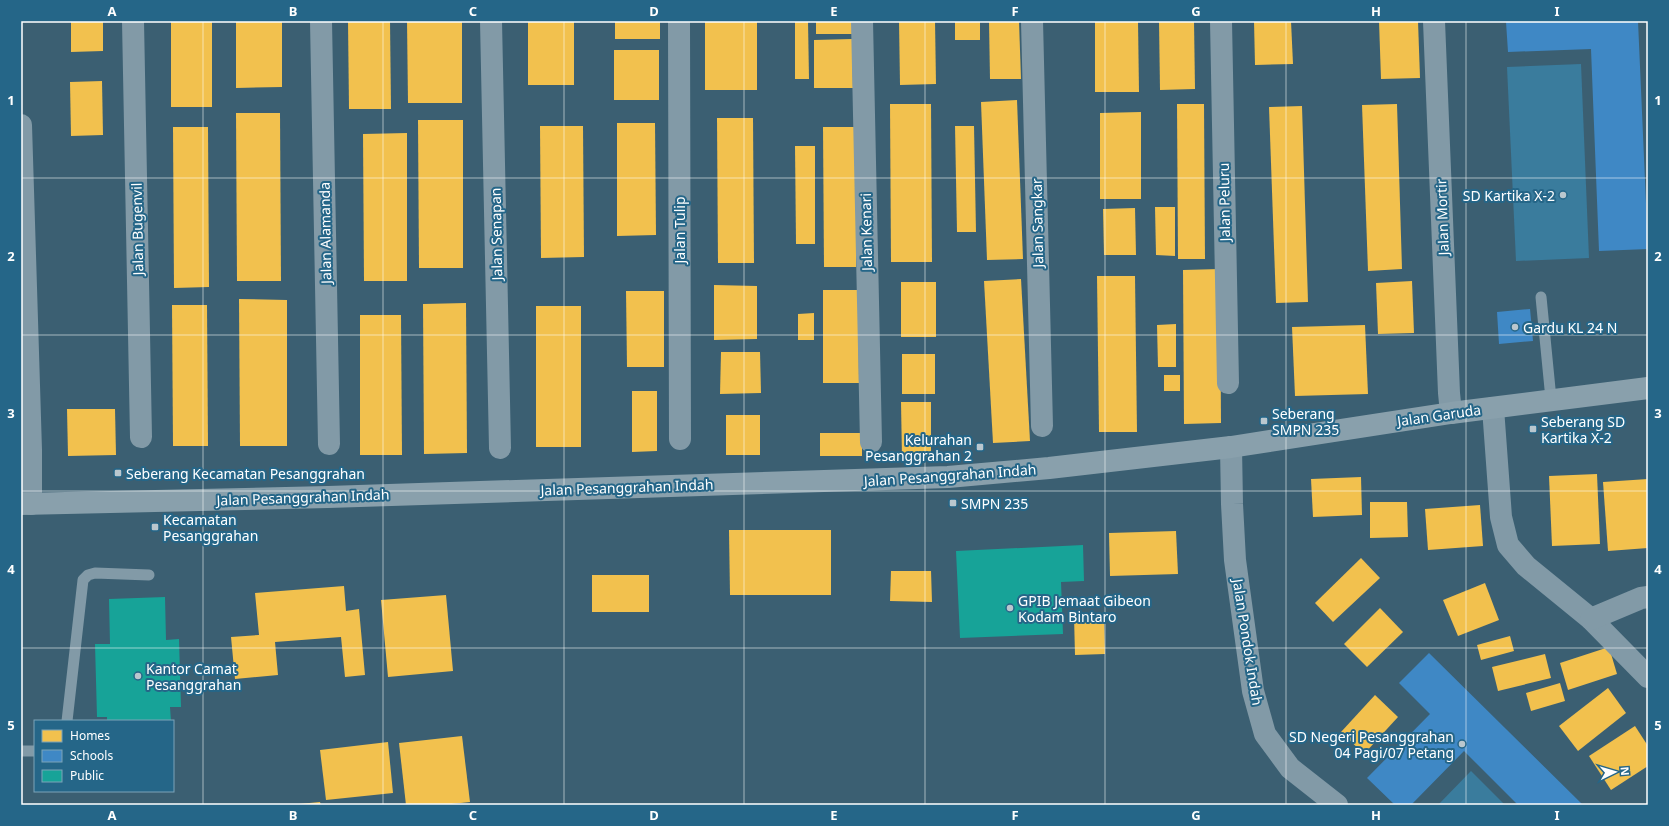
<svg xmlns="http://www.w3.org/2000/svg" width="1669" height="826" font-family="'Noto Sans',sans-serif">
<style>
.green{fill:#3a7c9d}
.homes{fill:#f2c14e}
.schools{fill:#3f88c5}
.public{fill:#17a398}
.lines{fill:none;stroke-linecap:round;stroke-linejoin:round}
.lane{stroke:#829aa7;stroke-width:11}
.street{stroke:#829aa7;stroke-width:22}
.secondary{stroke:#89a0ac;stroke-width:22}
.grid{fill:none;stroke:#fff;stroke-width:1;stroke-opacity:0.55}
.poi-dot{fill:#bac7ce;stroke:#256688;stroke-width:1.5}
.labels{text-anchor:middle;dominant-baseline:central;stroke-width:4;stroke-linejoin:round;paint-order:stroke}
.poi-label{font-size:14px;fill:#fff;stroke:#256688;text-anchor:start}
.street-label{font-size:14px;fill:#fff;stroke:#256688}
.neatline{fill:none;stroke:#fff;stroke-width:1.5}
.grid-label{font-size:13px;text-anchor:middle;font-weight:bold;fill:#fff}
</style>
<rect width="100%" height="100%" fill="#3b5f72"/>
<g class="green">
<path d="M 1581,64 L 1589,258 L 1516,261 L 1507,67 Z"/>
<path d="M 1471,771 L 1505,805 L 1438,805 Z"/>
</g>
<g class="homes">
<path d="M 71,21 L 103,21 L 103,51 L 71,52 Z"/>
<rect x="171" y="21" width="41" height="86"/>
<path d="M 236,21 L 282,21 L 282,87 L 236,88 Z"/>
<path d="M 348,21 L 390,21 L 391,109 L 349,109 Z"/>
<path d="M 407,21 L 462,21 L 462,103 L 408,103 Z"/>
<rect x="528" y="21" width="46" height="64"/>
<rect x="615" y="21" width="45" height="18"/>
<rect x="705" y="21" width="52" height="69"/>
<path d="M 795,21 L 808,21 L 809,79 L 795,79 Z"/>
<rect x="816" y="21" width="36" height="13"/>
<path d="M 899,21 L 935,21 L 936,84 L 900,85 Z"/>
<rect x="955" y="21" width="25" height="19"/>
<path d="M 989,21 L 1019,21 L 1021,79 L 990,79 Z"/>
<path d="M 1095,21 L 1138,21 L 1139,92 L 1095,92 Z"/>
<path d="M 1159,21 L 1194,21 L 1195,89 L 1160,90 Z"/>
<path d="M 1254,21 L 1291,21 L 1293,64 L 1255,65 Z"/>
<path d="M 1379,21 L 1418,21 L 1420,78 L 1381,79 Z"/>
<path d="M 852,39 L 853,88 L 814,88 L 814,40 Z"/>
<rect x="614" y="50" width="45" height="50"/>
<path d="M 102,81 L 103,135 L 71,136 L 70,82 Z"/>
<path d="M 1017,100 L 1023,259 L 987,260 L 981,102 Z"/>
<path d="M 890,104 L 931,104 L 932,262 L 891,262 Z"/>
<path d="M 1177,104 L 1204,104 L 1205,259 L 1178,259 Z"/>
<path d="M 1397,104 L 1402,269 L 1368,271 L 1362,105 Z"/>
<path d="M 1302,106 L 1308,302 L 1276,303 L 1269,107 Z"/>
<path d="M 1141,112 L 1141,199 L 1100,199 L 1100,113 Z"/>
<path d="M 236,113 L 280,113 L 281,281 L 237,281 Z"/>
<path d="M 717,118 L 753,118 L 754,263 L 718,263 Z"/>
<path d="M 418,120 L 463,120 L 463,268 L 419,268 Z"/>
<path d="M 617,123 L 655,123 L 656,235 L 617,236 Z"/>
<path d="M 540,126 L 583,126 L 584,257 L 541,258 Z"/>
<path d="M 955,126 L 974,126 L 976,232 L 957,232 Z"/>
<path d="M 173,127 L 208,127 L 209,287 L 174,288 Z"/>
<path d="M 823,127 L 856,127 L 856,267 L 824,267 Z"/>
<path d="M 407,133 L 407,281 L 364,281 L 363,134 Z"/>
<path d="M 795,146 L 815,146 L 815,244 L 796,244 Z"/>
<path d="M 1155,207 L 1175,207 L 1175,256 L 1156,255 Z"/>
<path d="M 1135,208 L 1136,255 L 1104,255 L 1103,209 Z"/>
<path d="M 1220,269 L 1221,423 L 1184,424 L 1183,270 Z"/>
<path d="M 1097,276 L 1135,276 L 1137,432 L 1099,432 Z"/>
<path d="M 1021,279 L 1030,441 L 993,443 L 984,281 Z"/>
<path d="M 1412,281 L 1414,333 L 1378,334 L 1376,283 Z"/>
<rect x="901" y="282" width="35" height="55"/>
<path d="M 714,285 L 757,286 L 757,339 L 714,340 Z"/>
<path d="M 823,290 L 858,290 L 859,383 L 823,383 Z"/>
<path d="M 626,291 L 664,291 L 664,367 L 627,367 Z"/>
<path d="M 239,299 L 287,300 L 287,446 L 240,446 Z"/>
<path d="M 466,303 L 467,453 L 424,454 L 423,304 Z"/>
<path d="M 172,305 L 207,305 L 208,446 L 173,446 Z"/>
<rect x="536" y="306" width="45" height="141"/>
<path d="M 814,313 L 814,340 L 798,340 L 798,314 Z"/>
<path d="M 360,315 L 401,315 L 402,455 L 360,455 Z"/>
<path d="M 1176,324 L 1176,367 L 1158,367 L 1157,325 Z"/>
<path d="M 1365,325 L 1368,394 L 1295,396 L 1292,327 Z"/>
<path d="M 721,352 L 760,352 L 761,393 L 720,394 Z"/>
<rect x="902" y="354" width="33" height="40"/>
<rect x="1164" y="375" width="16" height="16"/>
<path d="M 632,391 L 657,391 L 657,451 L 632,452 Z"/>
<path d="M 901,402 L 931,402 L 931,457 L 902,458 Z"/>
<path d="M 67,409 L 115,409 L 116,455 L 68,456 Z"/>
<rect x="726" y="415" width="34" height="40"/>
<rect x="820" y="433" width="42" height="23"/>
<path d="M 1597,474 L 1600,544 L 1552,546 L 1549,476 Z"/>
<path d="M 1361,477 L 1362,515 L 1313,517 L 1311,479 Z"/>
<path d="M 1648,479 L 1648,548 L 1608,551 L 1603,482 Z"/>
<path d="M 1370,502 L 1407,502 L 1408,537 L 1370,538 Z"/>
<path d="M 1480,505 L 1483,546 L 1428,550 L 1425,509 Z"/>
<path d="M 729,530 L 831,530 L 831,595 L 730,595 Z"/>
<path d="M 1176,531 L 1178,574 L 1110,576 L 1109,533 Z"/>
<path d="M 1361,558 L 1380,578 L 1333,622 L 1315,603 Z"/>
<path d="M 891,571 L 931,571 L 932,602 L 890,601 Z"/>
<rect x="592" y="575" width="57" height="37"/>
<path d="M 1485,583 L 1499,620 L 1458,636 L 1443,600 Z"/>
<path d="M 344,586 L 346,611 L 359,609 L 365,675 L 345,677 L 341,637 L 275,642 L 278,675 L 235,679 L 231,637 L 259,635 L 255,593 Z"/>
<path d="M 446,595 L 453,671 L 388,677 L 381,600 Z"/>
<path d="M 1380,608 L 1403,632 L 1367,667 L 1344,644 Z"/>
<path d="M 1104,615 L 1105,654 L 1075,655 L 1074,616 Z"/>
<path d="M 1510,636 L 1514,651 L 1481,660 L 1477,645 Z"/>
<path d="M 1609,647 L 1617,674 L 1568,690 L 1560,663 Z"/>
<path d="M 1545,654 L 1551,678 L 1498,691 L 1492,667 Z"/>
<path d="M 1560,683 L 1565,701 L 1531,711 L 1526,693 Z"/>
<path d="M 1608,688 L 1626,713 L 1578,751 L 1559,726 Z"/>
<path d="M 1375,695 L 1398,717 L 1364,754 L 1341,732 Z"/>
<path d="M 1635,726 L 1648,746 L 1648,766 L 1611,790 L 1589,756 Z"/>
<path d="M 462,736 L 470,802 L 442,805 L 406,805 L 399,743 Z"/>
<path d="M 388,742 L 393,793 L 326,800 L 320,750 Z"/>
<path d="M 320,802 L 321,805 L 299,805 L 299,804 Z"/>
</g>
<g class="schools">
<path d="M 1517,21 L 1638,21 L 1648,249 L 1599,251 L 1591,49 L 1508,52 L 1506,22 Z"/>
<path d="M 1530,309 L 1533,341 L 1499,344 L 1497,312 Z"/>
<path d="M 1429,653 L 1583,805 L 1518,805 L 1464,751 L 1411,805 L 1395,805 L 1367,778 L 1430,714 L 1399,683 Z"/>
</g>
<g class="public">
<path d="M 1083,545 L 1084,581 L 1061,582 L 1063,634 L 960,638 L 956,551 Z"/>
<path d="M 165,597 L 166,640 L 179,639 L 181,707 L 170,707 L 171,721 L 107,721 L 107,717 L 97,717 L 95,644 L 110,644 L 109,599 Z"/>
</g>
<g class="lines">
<g class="lane">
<path d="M 1541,297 L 1551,399"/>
<path d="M 67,721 L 83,580 L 88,575 L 95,573 L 149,575"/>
<path d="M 21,751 L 35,751"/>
</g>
<g class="street">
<path d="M 133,21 L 141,437"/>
<path d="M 321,21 L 329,444"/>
<path d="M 491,21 L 500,448"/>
<path d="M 679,21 L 680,439"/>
<path d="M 862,21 L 871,442"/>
<path d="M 1032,21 L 1042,426"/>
<path d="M 1221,21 L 1228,383"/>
<path d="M 1434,21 L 1449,393 L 1451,413"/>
<path d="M 21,125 L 31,450 L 31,504"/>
<path d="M 1493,408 L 1501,517 L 1508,545 L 1526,566 L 1591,619 L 1648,677"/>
<path d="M 1231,447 L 1232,504 L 1235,560 L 1253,691 L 1265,734 L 1290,768 L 1337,805"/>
<path d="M 1591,619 L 1641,598 L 1648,597"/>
</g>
<path class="secondary" d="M 21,504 L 328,497 L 948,477 L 1049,468 L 1231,447 L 1451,413 L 1648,388"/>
</g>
<path class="grid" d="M 203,21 L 203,805M 383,21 L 383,805M 564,21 L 564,805M 744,21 L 744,805M 925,21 L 925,805M 1105,21 L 1105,805M 1286,21 L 1286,805M 1466,21 L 1466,805M 21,178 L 1648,178M 21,335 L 1648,335M 21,491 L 1648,491M 21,648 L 1648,648"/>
<g class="poi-dot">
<circle cx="1563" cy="195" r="4"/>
<circle cx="1515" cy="327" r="4"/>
<rect x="1260" y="417" width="8" height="8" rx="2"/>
<rect x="1529" y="425" width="8" height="8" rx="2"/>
<rect x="976" y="443" width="8" height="8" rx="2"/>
<rect x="114" y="469" width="8" height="8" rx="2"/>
<rect x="949" y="499" width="8" height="8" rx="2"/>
<rect x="151" y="523" width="8" height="8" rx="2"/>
<circle cx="1010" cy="608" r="4"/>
<circle cx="138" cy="676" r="4"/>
<circle cx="1462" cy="744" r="4"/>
</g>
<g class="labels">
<g class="poi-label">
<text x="1555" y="195" text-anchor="end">SD Kartika X-2</text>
<text x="1523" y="327">Gardu KL 24 N</text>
<text x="1272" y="413">Seberang<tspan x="1272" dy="16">SMPN 235</tspan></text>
<text x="1541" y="421">Seberang SD<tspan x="1541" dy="16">Kartika X-2</tspan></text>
<text x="972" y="439" text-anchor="end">Kelurahan<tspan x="972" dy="16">Pesanggrahan 2</tspan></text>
<text x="126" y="473">Seberang Kecamatan Pesanggrahan</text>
<text x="961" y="503">SMPN 235</text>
<text x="163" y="519">Kecamatan<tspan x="163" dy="16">Pesanggrahan</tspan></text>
<text x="1018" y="600">GPIB Jemaat Gibeon<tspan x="1018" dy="16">Kodam Bintaro</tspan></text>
<text x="146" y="668">Kantor Camat<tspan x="146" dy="16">Pesanggrahan</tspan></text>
<text x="1454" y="736" text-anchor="end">SD Negeri Pesanggrahan<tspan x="1454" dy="16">04 Pagi/07 Petang</tspan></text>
</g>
<g class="street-label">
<text transform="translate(1224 202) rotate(-91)">Jalan Peluru</text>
<text transform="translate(1442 217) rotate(-92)">Jalan Mortir</text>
<text transform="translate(1037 223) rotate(-91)">Jalan Sangkar</text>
<text transform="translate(137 229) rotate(-91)">Jalan Bugenvil</text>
<text transform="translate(679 230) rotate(-90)">Jalan Tulip</text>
<text transform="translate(866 232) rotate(-91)">Jalan Kenari</text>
<text transform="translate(325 233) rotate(-91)">Jalan Alamanda</text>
<text transform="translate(496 234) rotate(-91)">Jalan Senapan</text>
<text transform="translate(1439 415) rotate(-8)">Jalan Garuda</text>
<text transform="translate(950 475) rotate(-4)">Jalan Pesanggrahan Indah</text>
<text transform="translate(627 487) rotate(-2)">Jalan Pesanggrahan Indah</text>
<text transform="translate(303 497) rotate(-2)">Jalan Pesanggrahan Indah</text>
<text transform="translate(1248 642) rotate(81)">Jalan Pondok Indah</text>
</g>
</g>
<rect width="1669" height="826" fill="none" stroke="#256688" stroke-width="44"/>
<rect x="34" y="720" width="140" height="72" fill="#256688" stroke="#7ca3b8"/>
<rect x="42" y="730" width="20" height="12" fill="#f2c14e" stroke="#7ca3b8"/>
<text x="70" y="740" font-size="12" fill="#ffffff">Homes</text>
<rect x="42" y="750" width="20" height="12" fill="#3f88c5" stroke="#7ca3b8"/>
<text x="70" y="760" font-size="12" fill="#ffffff">Schools</text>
<rect x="42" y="770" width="20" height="12" fill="#17a398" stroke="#7ca3b8"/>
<text x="70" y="780" font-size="12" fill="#ffffff">Public</text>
<g transform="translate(1615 772) rotate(85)" stroke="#256688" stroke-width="3" paint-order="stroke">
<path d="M0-3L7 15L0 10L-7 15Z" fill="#ffffff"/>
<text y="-6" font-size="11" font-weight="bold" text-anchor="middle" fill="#ffffff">N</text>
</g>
<rect x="22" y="22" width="1625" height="782" class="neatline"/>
<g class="grid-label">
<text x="112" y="16">A</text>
<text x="293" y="16">B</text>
<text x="473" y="16">C</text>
<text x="654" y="16">D</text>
<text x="834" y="16">E</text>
<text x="1015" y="16">F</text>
<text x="1196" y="16">G</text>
<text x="1376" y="16">H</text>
<text x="1557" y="16">I</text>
<text x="11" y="105">1</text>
<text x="1658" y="105">1</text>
<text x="11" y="261">2</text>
<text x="1658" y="261">2</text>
<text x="11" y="418">3</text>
<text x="1658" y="418">3</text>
<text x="11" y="574">4</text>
<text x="1658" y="574">4</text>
<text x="11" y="730">5</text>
<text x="1658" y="730">5</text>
<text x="112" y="820">A</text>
<text x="293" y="820">B</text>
<text x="473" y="820">C</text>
<text x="654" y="820">D</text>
<text x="834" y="820">E</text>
<text x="1015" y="820">F</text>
<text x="1196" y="820">G</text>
<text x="1376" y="820">H</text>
<text x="1557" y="820">I</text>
</g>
</svg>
